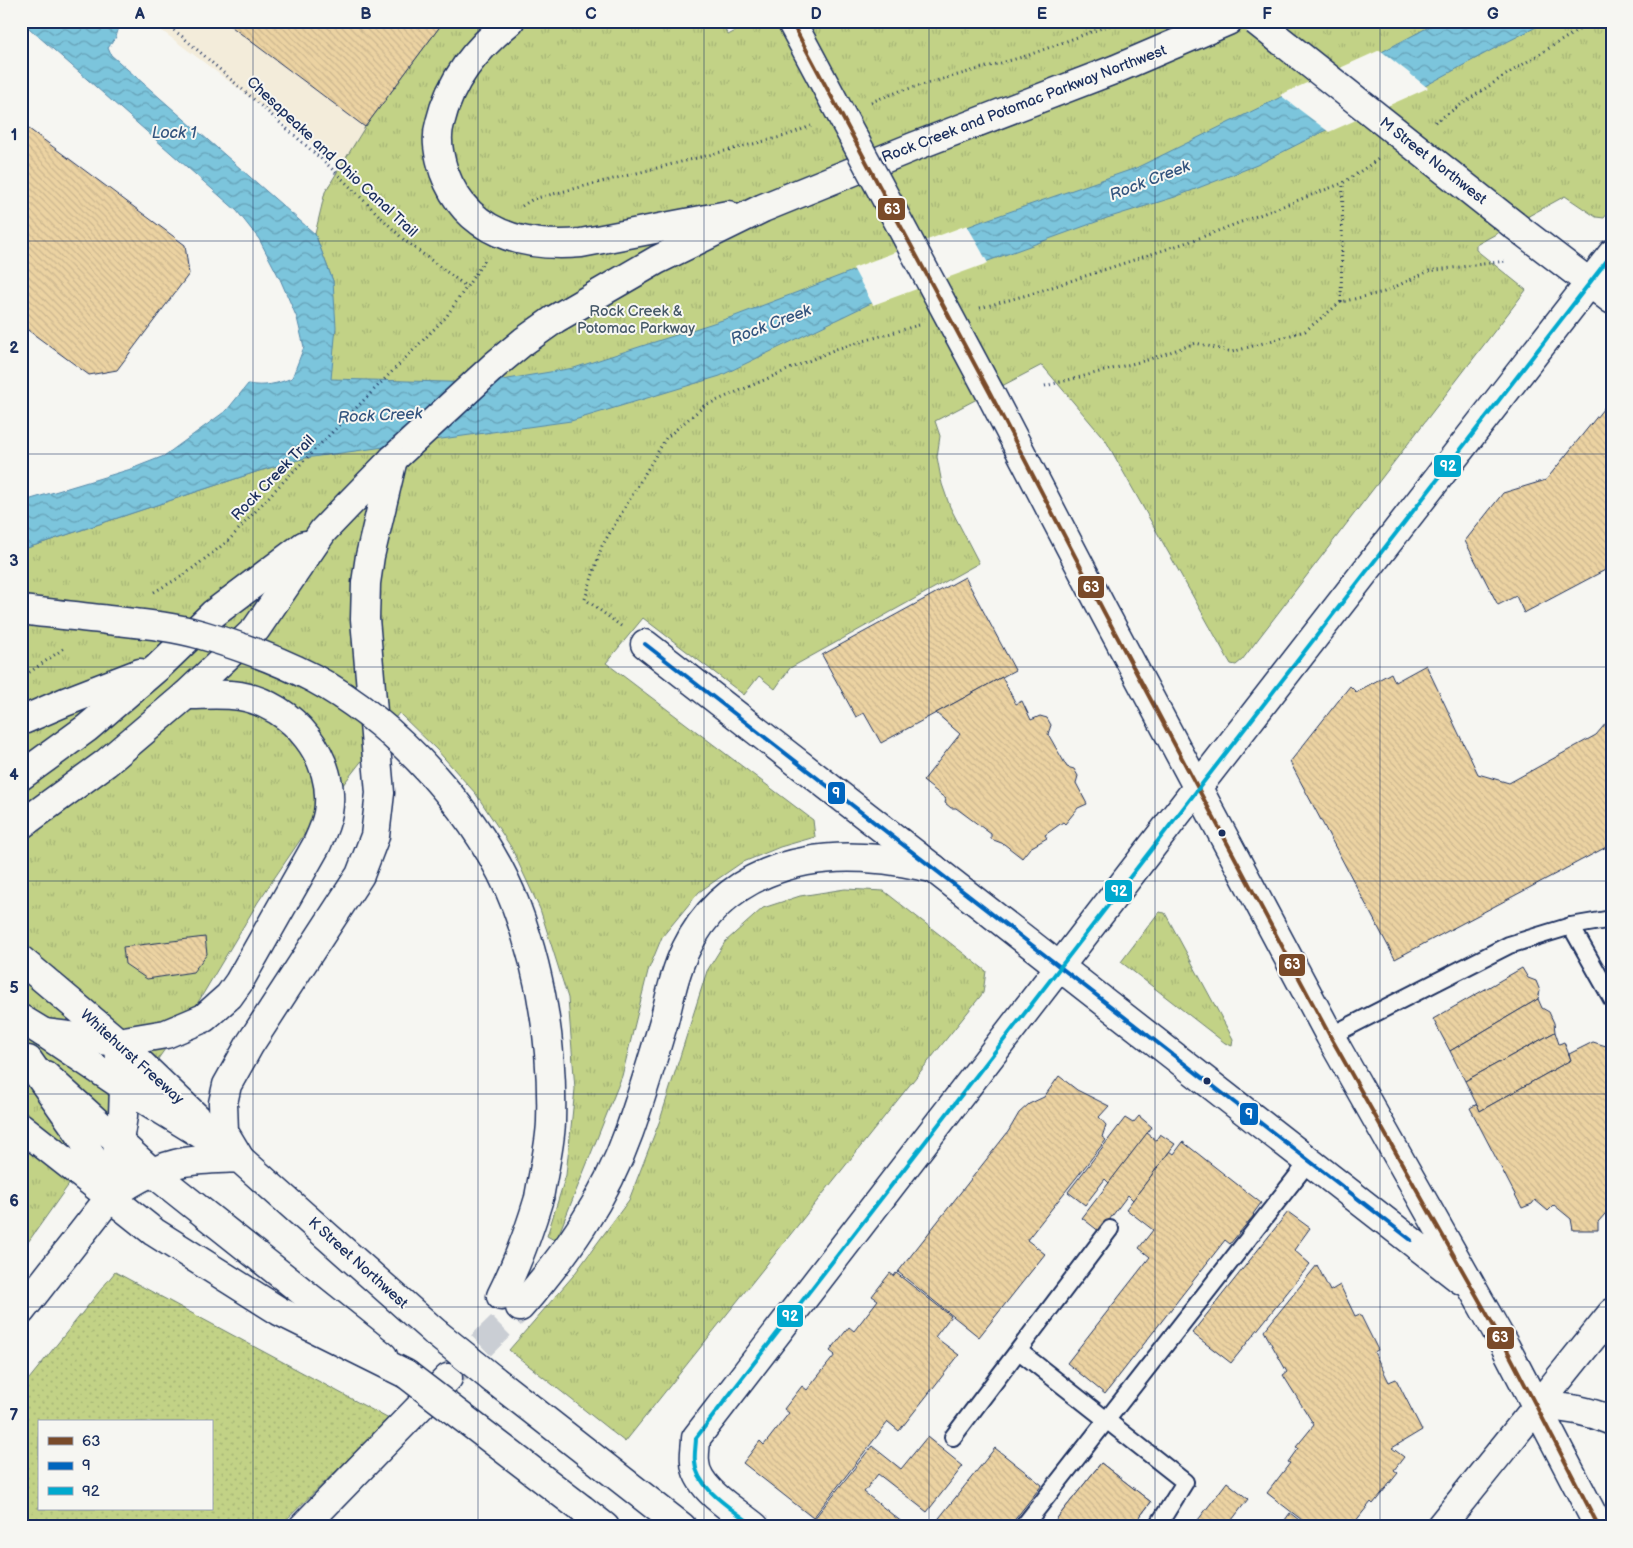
<svg xmlns="http://www.w3.org/2000/svg" width="1633" height="1548" font-family="'Balsamiq Sans',sans-serif">
<style>
.built{fill:#f3ecda}
.grass{fill:url(#grass-dots);stroke:#6e8072;fill-rule:evenodd}
.park{fill:url(#park-tufts);stroke:#6e8072}
.water{fill:url(#water-waves);stroke:#5589aa}
.pier{fill:#f6f6f2}
.building{fill:url(#building-back-hatch);stroke:#1b2f5e}
.lines{fill:none;stroke-linecap:round;stroke-linejoin:round}
.motorway-tunnel{stroke:#caced4;stroke-width:28;stroke-dasharray:28 14;stroke-linecap:butt}
.service-casing{stroke:#1b2f5e;stroke-width:20}
.minor-casing{stroke:#1b2f5e;stroke-width:31}
.secondary-casing{stroke:#1b2f5e;stroke-width:31}
.primary-casing{stroke:#1b2f5e;stroke-width:31}
.trunk-casing{stroke:#1b2f5e;stroke-width:31}
.motorway-casing{stroke:#1b2f5e;stroke-width:31}
.path{stroke:#1b2f5e;stroke-width:3;stroke-dasharray:1 4;stroke-linecap:butt}
.service{stroke:#f6f6f2;stroke-width:16}
.minor{stroke:#f6f6f2;stroke-width:28}
.secondary{stroke:#f6f6f2;stroke-width:28}
.primary{stroke:#f6f6f2;stroke-width:28}
.trunk{stroke:#f6f6f2;stroke-width:28}
.motorway{stroke:#f6f6f2;stroke-width:28}
.primary-bridge-casing{stroke:#1b2f5e;stroke-width:31;stroke-linecap:butt}
.trunk-bridge-casing{stroke:#1b2f5e;stroke-width:31;stroke-linecap:butt}
.motorway-bridge-casing{stroke:#1b2f5e;stroke-width:31;stroke-linecap:butt}
.primary-bridge{stroke:#f6f6f2;stroke-width:28}
.trunk-bridge{stroke:#f6f6f2;stroke-width:28}
.motorway-bridge{stroke:#f6f6f2;stroke-width:28}
.bus-1-casing{stroke:#f6f6f2;stroke-width:8}
.bus-2-casing{stroke:#f6f6f2;stroke-width:8}
.bus-3-casing{stroke:#f6f6f2;stroke-width:8}
.bus-1{stroke:#7a4b2a;stroke-width:4}
.bus-2{stroke:#0065bd;stroke-width:4}
.bus-3{stroke:#00a9ce;stroke-width:4}
.grid{fill:none;stroke:#1b2f5e;stroke-width:1;stroke-opacity:0.55}
.bus-dot{fill:#1b2f5e;stroke:#f6f6f2;stroke-width:2}
.labels{text-anchor:middle;dominant-baseline:central;stroke-width:4;stroke-linejoin:round;paint-order:stroke}
.street-label{font-size:15px;fill:#1b2f5e;stroke:#f6f6f2}
.park-label{font-size:15px;fill:#455868;stroke:#f6f6f2}
.water-label{font-size:16px;font-style:italic;fill:#33547e;stroke:#f6f6f2}
.line-badge{stroke:#f6f6f2;stroke-width:2}
.badge-label{font-size:14px;text-anchor:middle;font-weight:bold;fill:#fff}
.neatline{fill:none;stroke:#1b2f5e;stroke-width:2}
.grid-label{font-size:16px;text-anchor:middle;font-weight:bold;fill:#1b2f5e}
</style>
<defs>
<pattern id="grass-dots" width="8" height="8" patternUnits="userSpaceOnUse" patternTransform="scale(1.25)"><rect width="8" height="8" fill="#c2d286"/><path d="M2 2h.1M6 6h.1" fill="none" stroke="#a6b576" stroke-width="1.8" stroke-linecap="round"/></pattern>
<pattern id="park-tufts" width="24" height="20" patternUnits="userSpaceOnUse" patternTransform="scale(1.25)"><rect width="24" height="20" fill="#c2d286"/><path d="M3 7l-1-3M5 7V3M7 7l1-3M15 17l-1-3M17 17v-4M19 17l1-3" fill="none" stroke="#a6b576"/></pattern>
<pattern id="water-waves" width="16" height="10" patternUnits="userSpaceOnUse" patternTransform="scale(1.25)"><rect width="16" height="10" fill="#7cc5dc"/><path d="M0 5q4-4 8 0t8 0" fill="none" stroke="#65a0b6"/></pattern>
<pattern id="building-back-hatch" width="6" height="6" patternUnits="userSpaceOnUse" patternTransform="scale(1.25)"><rect width="6" height="6" fill="#ecd3a2"/><path d="M-1 5l2 2M0 0l6 6M5-1l2 2" fill="none" stroke="#cab58e"/></pattern>
</defs>
<rect width="100%" height="100%" fill="#f6f6f2"/>
<filter id="ink" filterUnits="userSpaceOnUse"><feTurbulence type="fractalNoise" baseFrequency=".02" numOctaves="2"/><feDisplacementMap in="SourceGraphic" scale="10" xChannelSelector="R" yChannelSelector="G"/><feConvolveMatrix kernelMatrix="1 2 1 2 8 2 1 2 1" color-interpolation-filters="sRGB"/></filter>
<g filter="url(#ink)">
<path class="built" d="M 149,21 L 445,21 L 341,166 Z"/>
<path class="grass" d="M 115,1272 L 389,1419 L 279,1527 L 21,1527 L 21,1389 ZM 39,1422 L 211,1422 L 211,1509 L 39,1509 Z"/>
<g class="park">
<path d="M 444,21 L 720,21 L 728,35 L 755,21 L 1612,21 L 1612,208 L 1604,218 L 1596,217 L 1565,196 L 1476,245 L 1476,250 L 1526,290 L 1242,660 L 1236,665 L 1231,664 L 1228,659 L 1106,441 L 1042,365 L 935,421 L 940,436 L 937,457 L 942,484 L 950,507 L 979,563 L 790,668 L 775,689 L 759,676 L 744,695 L 643,618 L 606,663 L 813,820 L 815,837 L 780,847 L 741,863 L 699,892 L 662,937 L 648,971 L 622,1076 L 556,1241 L 547,1236 L 566,1175 L 575,1089 L 568,998 L 540,909 L 511,847 L 476,794 L 437,750 L 399,713 L 303,836 L 258,902 L 197,1004 L 21,1252 L 21,550 L 259,471 L 305,458 L 333,281 L 315,234 L 325,192 L 365,127 Z"/>
<path d="M 845,889 L 884,891 L 986,971 L 983,993 L 625,1442 L 509,1350 L 573,1276 L 629,1200 L 660,1120 L 707,971 L 725,942 L 763,908 L 800,896 Z"/>
<path d="M 1159,912 L 1165,913 L 1233,1039 L 1232,1046 L 1225,1043 L 1121,962 Z"/>
</g>
<path class="water" d="M 21,21 L 113,21 L 119,27 L 116,37 L 108,48 L 111,55 L 315,234 L 333,281 L 336,327 L 331,379 L 484,383 L 574,368 L 735,316 L 983,221 L 1136,168 L 1279,98 L 1376,55 L 1440,21 L 1548,21 L 1497,47 L 1425,86 L 1322,132 L 1257,165 L 1175,197 L 1107,218 L 869,304 L 720,376 L 571,421 L 305,458 L 259,471 L 21,550 L 21,502 L 131,469 L 164,456 L 227,410 L 248,384 C 264,387 277,384 292,378 L 304,347 L 297,318 L 280,279 L 259,239 L 237,211 Z"/>
<g class="pier">
<path d="M 1380,50 L 1428,88 L 1329,132 L 1280,95 Z"/>
<path d="M 967,225 L 988,263 L 873,305 L 853,268 Z"/>
</g>
<g class="building">
<path d="M 224,21 L 444,21 L 365,127 Z"/>
<path d="M 21,123 L 185,245 L 189,274 L 117,370 L 89,375 L 21,325 Z"/>
<path d="M 1612,398 L 1612,570 L 1609,568 L 1524,613 L 1516,596 L 1498,605 L 1465,541 L 1503,493 L 1546,480 Z"/>
<path d="M 965,577 L 1015,670 L 881,743 L 864,713 L 856,717 L 822,655 Z"/>
<path d="M 1426,665 L 1478,774 L 1509,783 L 1596,735 L 1612,716 L 1612,844 L 1395,959 L 1290,762 L 1350,686 L 1356,692 L 1391,673 L 1395,682 Z"/>
<path d="M 1002,677 L 1016,704 L 1022,701 L 1031,720 L 1040,716 L 1047,718 L 1051,725 L 1048,734 L 1067,767 L 1074,769 L 1078,776 L 1076,783 L 1087,804 L 1078,808 L 1065,824 L 1063,822 L 1045,835 L 1047,838 L 1030,848 L 1022,858 L 1004,844 L 991,839 L 991,834 L 956,808 L 951,808 L 945,803 L 946,799 L 923,781 L 960,734 L 936,713 Z"/>
<path d="M 205,937 L 207,954 L 193,972 L 147,979 L 125,964 L 123,947 Z"/>
<path d="M 1522,968 L 1528,978 L 1536,981 L 1540,991 L 1538,999 L 1450,1051 L 1433,1019 Z"/>
<path d="M 1538,999 L 1542,1008 L 1549,1012 L 1554,1023 L 1555,1032 L 1465,1081 L 1450,1051 Z"/>
<path d="M 1555,1032 L 1559,1044 L 1564,1042 L 1571,1060 L 1480,1111 L 1465,1081 Z"/>
<path d="M 1593,1042 L 1606,1046 L 1612,1055 L 1612,1206 L 1598,1222 L 1598,1230 L 1573,1230 L 1571,1219 L 1554,1205 L 1548,1211 L 1535,1200 L 1532,1204 L 1522,1208 L 1470,1108 L 1477,1104 L 1480,1111 L 1571,1060 L 1569,1054 Z"/>
<path d="M 1059,1076 L 1077,1090 L 1109,1106 L 1099,1117 L 1106,1125 L 1102,1137 L 1106,1140 L 1027,1240 L 1045,1254 L 979,1337 L 898,1272 L 1008,1132 L 1019,1113 L 1029,1104 L 1044,1097 Z"/>
<path d="M 1139,1116 L 1152,1127 L 1109,1183 L 1105,1179 L 1085,1205 L 1068,1192 L 1125,1118 L 1133,1123 Z"/>
<path d="M 1147,1133 L 1156,1140 L 1160,1134 L 1175,1144 L 1133,1200 L 1128,1195 L 1100,1232 L 1082,1218 Z"/>
<path d="M 1183,1142 L 1261,1203 L 1253,1214 L 1254,1215 L 1230,1244 L 1225,1240 L 1105,1394 L 1067,1363 L 1150,1257 L 1139,1248 L 1153,1230 L 1126,1209 L 1170,1151 L 1174,1154 Z"/>
<path d="M 1288,1212 L 1310,1228 L 1294,1250 L 1310,1264 L 1231,1363 L 1192,1333 Z"/>
<path d="M 1317,1265 L 1330,1291 L 1340,1285 L 1355,1316 L 1360,1314 L 1378,1350 L 1374,1352 L 1389,1382 L 1396,1379 L 1422,1430 L 1392,1448 L 1404,1457 L 1394,1470 L 1398,1473 L 1373,1504 L 1371,1502 L 1351,1527 L 1311,1527 L 1267,1493 L 1290,1463 L 1288,1462 L 1298,1448 L 1296,1447 L 1314,1425 L 1283,1375 L 1287,1372 L 1264,1331 Z"/>
<path d="M 890,1273 L 894,1276 L 896,1273 L 951,1316 L 935,1337 L 959,1355 L 899,1431 L 888,1422 L 813,1518 L 743,1463 L 760,1441 L 764,1445 L 789,1413 L 784,1409 L 802,1386 L 807,1390 L 835,1355 L 830,1351 L 849,1327 L 854,1331 L 878,1300 L 872,1296 Z"/>
<path d="M 927,1437 L 963,1466 L 927,1512 L 878,1474 L 864,1492 L 908,1527 L 823,1527 L 814,1519 L 872,1446 L 901,1469 Z"/>
<path d="M 995,1448 L 1042,1485 L 1009,1527 L 932,1527 Z"/>
<path d="M 1101,1463 L 1151,1502 L 1132,1527 L 1050,1527 Z"/>
<path d="M 1101,1463 L 1151,1502 L 1132,1527 L 1050,1527 Z"/>
<path d="M 1227,1482 L 1248,1499 L 1232,1520 L 1240,1527 L 1200,1527 L 1203,1523 L 1198,1520 Z"/>
<path d="M 1290,1513 L 1308,1527 L 1280,1527 Z"/>
</g>
<g class="lines">
<path class="motorway-tunnel" d="M 451,1375 L 520,1307"/>
<defs>
<g id="service">
<path d="M 1571,926 L 1612,999"/>
<path d="M 1330,1036 L 1509,945 L 1571,926 L 1612,919"/>
<path d="M 1019,1351 L 1185,1482 L 1157,1527"/>
<path d="M 953,1437 L 1110,1229"/>
<path d="M 1023,1527 L 1309,1161"/>
</g>
<g id="minor">
<path d="M 645,644 L 933,868"/>
<path d="M 1197,788 L 1612,254"/>
<path d="M 755,1527 C 736,1511 696,1489 695,1462 C 694,1454 696,1445 696,1438 L 1060,966"/>
<path d="M 1440,1527 L 1612,1313"/>
</g>
<g id="secondary">
<path d="M 21,1019 L 44,1033 L 124,1087 L 214,1142"/>
<path d="M 45,1075 L 152,1172 L 383,1356"/>
<path d="M 1536,1407 C 1563,1406 1587,1410 1612,1421"/>
</g>
<g id="primary">
<path d="M 510,21 C 476,49 450,80 440,123 C 435,139 439,156 444,172 C 466,233 522,248 581,243 L 728,215"/>
<path d="M 1514,225 L 1612,300"/>
<path d="M 990,393 L 1104,612 L 1330,1036 L 1505,1346 L 1599,1527"/>
<path d="M 21,721 L 65,702 L 140,673"/>
<path d="M 21,776 L 87,728 L 158,667 L 213,614 L 305,545"/>
<path d="M 21,825 L 106,763 L 186,695 L 256,629 L 323,531 L 349,504 L 393,459 L 495,365 L 524,341 L 555,319 L 657,260 L 763,208 L 913,147 L 1116,69 L 1228,21"/>
<path d="M 933,868 L 1461,1280"/>
<path d="M 1060,966 L 1197,788"/>
<path d="M 44,1033 L 118,1042 L 166,1034 L 204,1018 L 229,996 L 239,982 L 316,846 C 321,835 326,825 328,813 C 337,759 293,705 240,696 C 223,693 204,695 186,695"/>
<path d="M 239,1157 L 224,1132 L 223,1103 L 227,1085 L 250,1044 L 360,875 L 375,836 L 380,793 L 365,619 L 366,583 L 370,556 L 393,459"/>
</g>
<g id="trunk">
<path d="M 28,1060 L 82,1137 L 110,1197 L 154,1232 L 279,1311 L 406,1374"/>
<path d="M 21,1311 L 110,1197 C 132,1181 157,1167 184,1162 C 201,1159 221,1159 239,1158 L 436,1333"/>
<path d="M 493,1379 L 682,1527"/>
<path d="M 582,1509 L 605,1527"/>
</g>
<g id="motorway">
<path d="M 21,960 L 118,1042 L 239,1158"/>
<path d="M 21,1127 L 110,1197 L 123,1116 L 124,1087 L 118,1042"/>
<path d="M 501,1296 C 517,1264 529,1232 539,1198"/>
<path d="M 520,1307 C 566,1255 605,1199 629,1132 C 642,1096 653,1058 664,1021 C 670,997 675,971 686,949 C 722,874 801,851 878,859 C 896,860 915,865 933,868"/>
<path d="M 303,1527 L 448,1378"/>
</g>
</defs>
<use href="#service" class="service-casing"/>
<use href="#minor" class="minor-casing"/>
<use href="#secondary" class="secondary-casing"/>
<use href="#primary" class="primary-casing"/>
<use href="#trunk" class="trunk-casing"/>
<use href="#motorway" class="motorway-casing"/>
<g class="path">
<path d="M 162,21 L 184,38 L 327,164 L 404,240 L 467,287"/>
<path d="M 871,102 L 900,91 L 1026,56 L 1121,21"/>
<path d="M 1435,122 L 1501,78 L 1593,21"/>
<path d="M 522,206 L 533,199 L 785,136 L 811,126"/>
<path d="M 1341,302 L 1343,183"/>
<path d="M 980,308 L 1034,293 L 1194,240 L 1343,183 L 1380,158"/>
<path d="M 1045,386 L 1147,360 L 1196,343 L 1232,352 L 1305,331 L 1341,302 L 1384,292 L 1429,271 L 1506,261"/>
<path d="M 154,592 L 184,575 L 228,541 L 276,489 L 446,317 L 485,260"/>
<path d="M 621,626 L 585,599 L 602,546 L 666,438 L 704,406 L 836,349 L 919,325"/>
<path d="M 21,678 L 66,647"/>
</g>
<use href="#service" class="service"/>
<use href="#minor" class="minor"/>
<use href="#secondary" class="secondary"/>
<use href="#primary" class="primary"/>
<use href="#trunk" class="trunk"/>
<use href="#motorway" class="motorway"/>
<defs>
<g id="primary-bridge">
<path d="M 791,21 L 990,393"/>
<path d="M 1256,21 L 1514,225"/>
</g>
<g id="trunk-bridge">
<path d="M 436,1333 L 493,1379"/>
<path d="M 406,1374 L 582,1509"/>
</g>
<path id="motorway-bridge" d="M 21,610 C 53,614 85,617 117,621 C 145,624 175,627 202,635 C 240,646 278,660 313,678 C 397,723 482,817 516,906 C 542,975 553,1049 551,1122 C 550,1147 543,1173 539,1198"/>
</defs>
<use href="#primary-bridge" class="primary-bridge-casing"/>
<use href="#trunk-bridge" class="trunk-bridge-casing"/>
<use href="#motorway-bridge" class="motorway-bridge-casing"/>
<use href="#primary-bridge" class="primary-bridge"/>
<use href="#trunk-bridge" class="trunk-bridge"/>
<use href="#motorway-bridge" class="motorway-bridge"/>
<defs>
<path id="bus-1" d="M 791,21 L 990,393 L 1104,612 L 1330,1036 L 1505,1346 L 1599,1527"/>
<path id="bus-2" d="M 645,644 L 1411,1240"/>
<path id="bus-3" d="M 755,1527 C 736,1511 696,1489 695,1462 C 694,1454 696,1445 696,1438 L 1612,254"/>
</defs>
<use href="#bus-1" class="bus-1-casing"/>
<use href="#bus-2" class="bus-2-casing"/>
<use href="#bus-3" class="bus-3-casing"/>
<use href="#bus-1" class="bus-1"/>
<use href="#bus-2" class="bus-2"/>
<use href="#bus-3" class="bus-3"/>
</g>
</g>
<path class="grid" d="M 253,21 L 253,1527M 478,21 L 478,1527M 704,21 L 704,1527M 929,21 L 929,1527M 1155,21 L 1155,1527M 1380,21 L 1380,1527M 21,241 L 1612,241M 21,454 L 1612,454M 21,667 L 1612,667M 21,881 L 1612,881M 21,1094 L 1612,1094M 21,1307 L 1612,1307"/>
<g class="bus-dot">
<circle cx="1222" cy="833" r="4.5"/>
<circle cx="1207" cy="1081" r="4.5"/>
</g>
<g class="labels">
<g class="street-label">
<text transform="translate(1024 104) rotate(-21)">Rock Creek and Potomac Parkway Northwest</text>
<text transform="translate(332 157) rotate(43)">Chesapeake and Ohio Canal Trail</text>
<text transform="translate(1433 161) rotate(38)">M Street Northwest</text>
<text transform="translate(273 478) rotate(-46)">Rock Creek Trail</text>
<text transform="translate(132 1057) rotate(42)">Whitehurst Freeway</text>
<text transform="translate(358 1263) rotate(42)">K Street Northwest</text>
</g>
<g class="park-label">
<text x="636" y="311">Rock Creek &amp;<tspan x="636" dy="17">Potomac Parkway</tspan></text>
</g>
<g class="water-label">
<text x="174" y="133">Lock 1</text>
<text transform="translate(1150 181) rotate(-21)">Rock Creek</text>
<text transform="translate(771 325) rotate(-21)">Rock Creek</text>
<text transform="translate(380 416) rotate(-3)">Rock Creek</text>
</g>
</g>
<g class="line-badge">
<rect x="877" y="197" width="29" height="24" rx="5" fill="#7a4b2a"/>
<rect x="1433" y="454" width="29" height="24" rx="5" fill="#00a9ce"/>
<rect x="1077" y="575" width="28" height="24" rx="5" fill="#7a4b2a"/>
<rect x="827" y="781" width="19" height="24" rx="5" fill="#0065bd"/>
<rect x="1104" y="879" width="29" height="24" rx="5" fill="#00a9ce"/>
<rect x="1278" y="953" width="28" height="24" rx="5" fill="#7a4b2a"/>
<rect x="1239" y="1102" width="20" height="24" rx="5" fill="#0065bd"/>
<rect x="776" y="1304" width="28" height="24" rx="5" fill="#00a9ce"/>
<rect x="1486" y="1326" width="29" height="24" rx="5" fill="#7a4b2a"/>
</g>
<g class="badge-label">
<text x="892" y="214">63</text>
<text x="1448" y="471">92</text>
<text x="1091" y="592">63</text>
<text x="836" y="798">9</text>
<text x="1119" y="896">92</text>
<text x="1292" y="969">63</text>
<text x="1249" y="1119">9</text>
<text x="790" y="1321">92</text>
<text x="1500" y="1342">63</text>
</g>
<rect width="1633" height="1548" fill="none" stroke="#f6f6f2" stroke-width="55"/>
<rect x="38" y="1420" width="175" height="90" fill="#f6f6f2" stroke="#9ea6b7"/>
<rect x="48" y="1437" width="25" height="8" fill="#7a4b2a" stroke="#9ea6b7"/>
<text x="82" y="1446" font-size="15" fill="#1b2f5e">63</text>
<rect x="48" y="1462" width="25" height="8" fill="#0065bd" stroke="#9ea6b7"/>
<text x="82" y="1470" font-size="15" fill="#1b2f5e">9</text>
<rect x="48" y="1487" width="25" height="8" fill="#00a9ce" stroke="#9ea6b7"/>
<text x="82" y="1496" font-size="15" fill="#1b2f5e">92</text>
<rect x="28" y="28" width="1578" height="1492" class="neatline"/>
<g class="grid-label">
<text x="140" y="19">A</text>
<text x="366" y="19">B</text>
<text x="591" y="19">C</text>
<text x="816" y="19">D</text>
<text x="1042" y="19">E</text>
<text x="1267" y="19">F</text>
<text x="1493" y="19">G</text>
<text x="14" y="140">1</text>
<text x="14" y="353">2</text>
<text x="14" y="566">3</text>
<text x="14" y="780">4</text>
<text x="14" y="993">5</text>
<text x="14" y="1206">6</text>
<text x="14" y="1420">7</text>
</g>
</svg>
